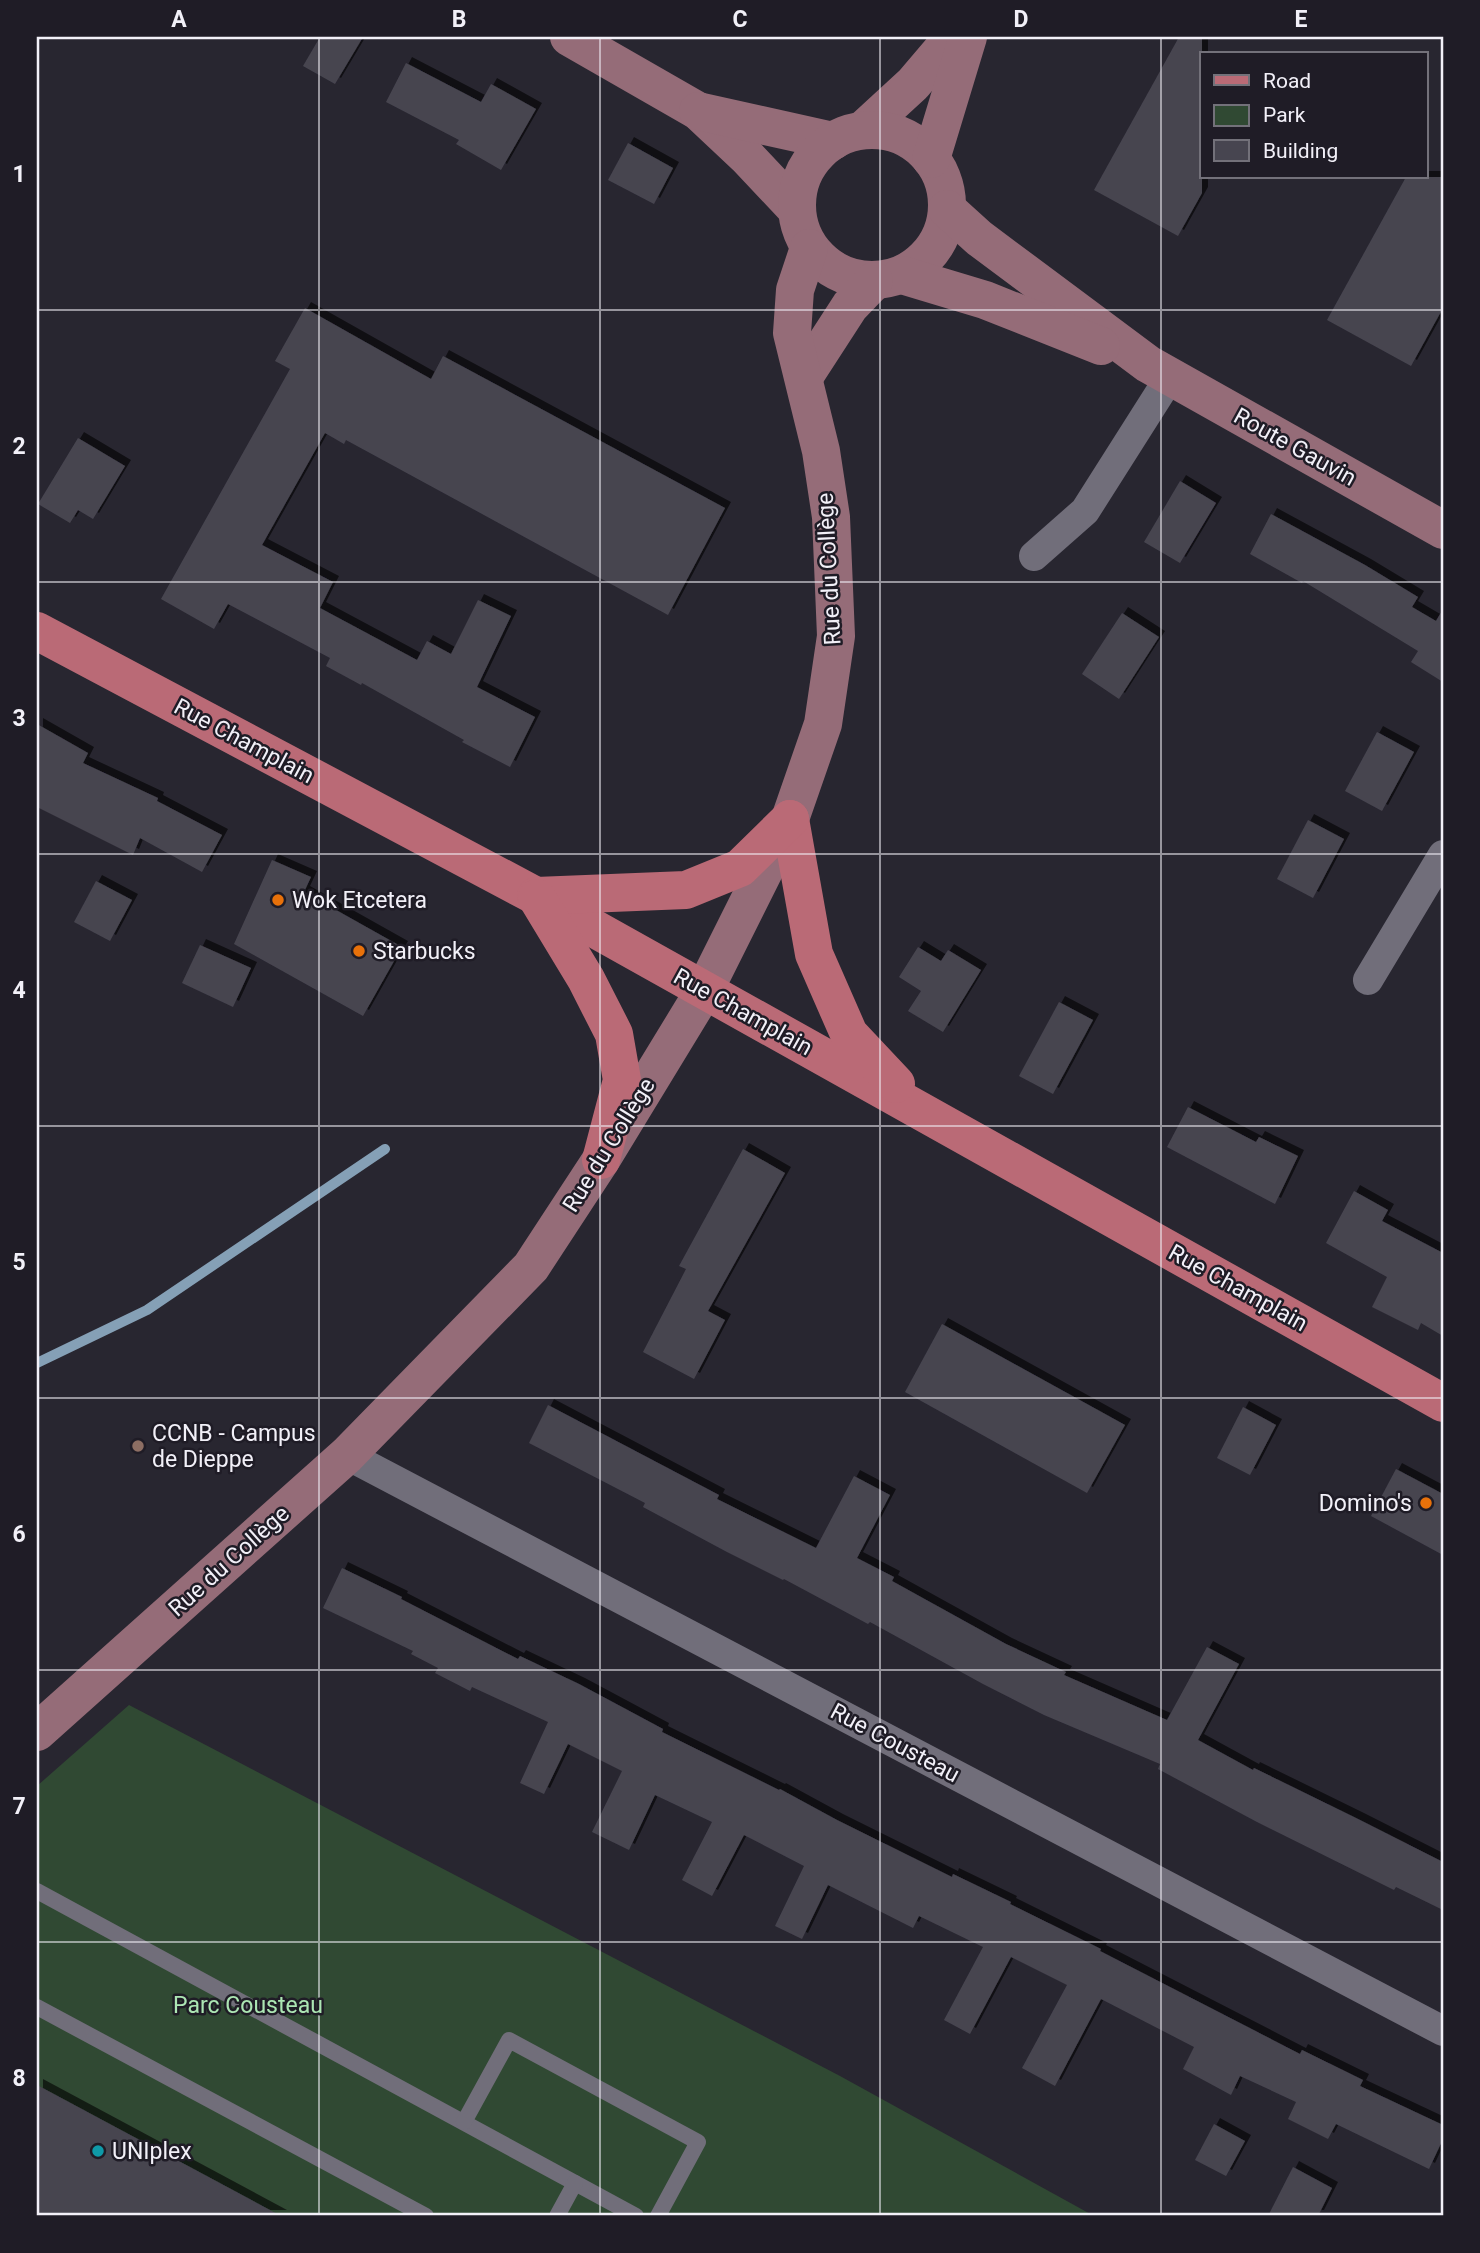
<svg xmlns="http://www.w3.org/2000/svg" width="1480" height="2253" font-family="Roboto,sans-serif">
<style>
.green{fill:#304933}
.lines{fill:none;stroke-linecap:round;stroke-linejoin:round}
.stream{stroke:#85a0b6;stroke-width:10}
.building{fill:#474550;filter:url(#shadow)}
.lane{stroke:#716e7a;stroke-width:16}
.street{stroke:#716e7a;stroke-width:30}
.secondary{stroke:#956c78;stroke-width:38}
.primary{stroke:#ba6a76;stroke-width:38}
.grid{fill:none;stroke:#f2f0f8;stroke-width:2;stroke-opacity:0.55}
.food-dot{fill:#e8710a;stroke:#1f1c26;stroke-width:2.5}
.education-dot{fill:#8d6e63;stroke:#1f1c26;stroke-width:2.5}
.culture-dot{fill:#0f9aa8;stroke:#1f1c26;stroke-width:2.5}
.labels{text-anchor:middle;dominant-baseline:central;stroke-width:5;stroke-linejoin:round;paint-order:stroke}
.street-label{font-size:23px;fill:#f2f0f8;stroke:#1f1c26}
.poi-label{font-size:23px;fill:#f2f0f8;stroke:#1f1c26;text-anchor:start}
.park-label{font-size:23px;fill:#ace6b3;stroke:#1f1c26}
.neatline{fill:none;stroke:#f2f0f8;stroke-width:2.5}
.grid-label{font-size:23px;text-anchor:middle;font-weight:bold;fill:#f2f0f8}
</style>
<defs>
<filter id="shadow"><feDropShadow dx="6" dy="-6" stdDeviation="0" flood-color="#0009"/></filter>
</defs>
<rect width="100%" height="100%" fill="#282630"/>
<path class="green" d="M 129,1705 L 840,2076 L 1094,2216 L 37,2216 L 37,1786 Z"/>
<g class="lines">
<path class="stream" d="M 37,1363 L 147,1310 L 385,1149"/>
</g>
<g class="building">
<path d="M 320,37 L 363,37 L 335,84 L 303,66 Z"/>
<path d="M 1179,37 L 1202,37 L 1202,193 L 1178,236 L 1094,190 Z"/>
<path d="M 406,63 L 481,102 L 491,84 L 536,109 L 501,170 L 456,144 L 459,140 L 386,102 Z"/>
<path d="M 628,143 L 673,168 L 654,204 L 608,180 Z"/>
<path d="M 1406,177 L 1443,177 L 1443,308 L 1411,366 L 1327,320 Z"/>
<path d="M 305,308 L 431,379 L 443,356 L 725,508 L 668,615 L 346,440 L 344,444 L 325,433 L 262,545 L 333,582 L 320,608 L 417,660 L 427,641 L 451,654 L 478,600 L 511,616 L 477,687 L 535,717 L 510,767 L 462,742 L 464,740 L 362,683 L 361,685 L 326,666 L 330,658 L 228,604 L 214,629 L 161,599 L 290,369 L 275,361 Z"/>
<path d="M 78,438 L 125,466 L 93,519 L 78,510 L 70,523 L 38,504 Z"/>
<path d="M 1180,481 L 1216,503 L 1180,563 L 1144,542 Z"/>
<path d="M 1271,514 L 1365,565 L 1418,597 L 1412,607 L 1436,621 L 1443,609 L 1443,682 L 1411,662 L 1418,651 L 1303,581 L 1302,583 L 1250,554 Z"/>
<path d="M 1122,613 L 1159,637 L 1119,699 L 1082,674 Z"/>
<path d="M 37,724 L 88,753 L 83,763 L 158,798 L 157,801 L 222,835 L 202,872 L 140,838 L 133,855 L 37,807 Z"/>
<path d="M 1377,732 L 1414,752 L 1382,811 L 1345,791 Z"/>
<path d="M 1308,820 L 1344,839 L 1313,898 L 1277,879 Z"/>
<path d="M 272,860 L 311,877 L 304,892 L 402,947 L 363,1016 L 234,944 Z"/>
<path d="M 96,881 L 132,900 L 110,941 L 74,922 Z"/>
<path d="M 200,945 L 251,968 L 233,1007 L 182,983 Z"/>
<path d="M 918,947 L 941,961 L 948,950 L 981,970 L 943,1032 L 908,1011 L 921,991 L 899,977 Z"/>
<path d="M 1059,1002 L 1093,1020 L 1053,1094 L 1019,1076 Z"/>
<path d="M 1188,1107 L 1256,1142 L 1259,1137 L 1298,1156 L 1275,1204 L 1167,1147 Z"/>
<path d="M 743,1149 L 785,1173 L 708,1311 L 725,1320 L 694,1379 L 643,1352 L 686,1269 L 679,1266 Z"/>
<path d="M 1354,1191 L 1388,1210 L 1382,1221 L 1443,1253 L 1443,1336 L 1421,1323 L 1418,1330 L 1372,1307 L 1387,1277 L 1326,1243 Z"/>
<path d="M 942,1324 L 1125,1425 L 1087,1493 L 905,1392 Z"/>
<path d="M 548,1405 L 719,1495 L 717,1499 L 816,1548 L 854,1476 L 890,1495 L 857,1558 L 894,1577 L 892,1581 L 1006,1644 L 1066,1672 L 1064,1675 L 1167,1720 L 1207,1647 L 1239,1664 L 1198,1740 L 1253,1770 L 1254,1768 L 1358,1819 L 1443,1862 L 1443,1910 L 1396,1887 L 1394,1890 L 1257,1822 L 1158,1769 L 1160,1764 L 1044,1715 L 983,1684 L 870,1622 L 868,1624 L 784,1579 L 783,1580 L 727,1552 L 643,1507 L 645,1503 L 529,1443 Z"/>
<path d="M 1243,1407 L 1276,1425 L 1250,1475 L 1217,1458 Z"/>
<path d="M 1396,1469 L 1443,1494 L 1443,1555 L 1371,1516 Z"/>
<path d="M 342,1568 L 402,1597 L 401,1599 L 518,1659 L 520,1656 L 579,1684 L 663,1729 L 662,1732 L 779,1790 L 780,1789 L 837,1820 L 952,1877 L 953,1874 L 1011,1902 L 1010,1904 L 1101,1949 L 1100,1951 L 1300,2054 L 1302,2050 L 1363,2080 L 1360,2086 L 1443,2125 L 1443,2139 L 1429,2169 L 1336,2124 L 1328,2139 L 1288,2119 L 1296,2102 L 1240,2076 L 1231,2095 L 1183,2069 L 1194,2047 L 1101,1999 L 1055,2086 L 1022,2068 L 1067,1985 L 1011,1957 L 970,2034 L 944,2020 L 983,1947 L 919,1916 L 913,1928 L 828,1885 L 802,1939 L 775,1926 L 804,1866 L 744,1835 L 712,1896 L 682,1880 L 712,1822 L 655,1795 L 629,1850 L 592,1832 L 622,1771 L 568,1744 L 544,1794 L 520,1783 L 548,1722 L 472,1687 L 470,1691 L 435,1673 L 438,1668 L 411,1654 L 413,1651 L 323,1608 Z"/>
<path d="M 37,2085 L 281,2216 L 37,2216 Z"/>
<path d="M 1214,2124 L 1245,2141 L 1226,2176 L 1195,2160 Z"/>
<path d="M 1293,2167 L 1332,2188 L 1318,2216 L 1268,2216 Z"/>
</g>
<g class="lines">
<g class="lane">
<path d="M 37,1891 L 636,2216"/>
<path d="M 37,2007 L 426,2216"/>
<path d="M 464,2122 L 509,2040 L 698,2142 L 658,2216"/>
<path d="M 557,2216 L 575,2183"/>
</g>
<g class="street">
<path d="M 1034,556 L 1085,511 L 1170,377"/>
<path d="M 1368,980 L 1443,855"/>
<path d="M 347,1455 L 1443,2031"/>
</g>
<g class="secondary">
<path d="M 569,37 L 698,111 L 748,158 L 796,209"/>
<path d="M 698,111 L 833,141"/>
<path d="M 863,130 L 913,84 L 953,37"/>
<circle cx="872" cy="205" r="75"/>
<path d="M 931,159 L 968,37"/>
<path d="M 947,209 L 979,238 L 1148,364 L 1443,530"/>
<path d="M 902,275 L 985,300 L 1101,346"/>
<path d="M 804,377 L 850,306 L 874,281"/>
<path d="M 37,1732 L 347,1455 L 531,1267 L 601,1160 L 704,991 L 790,819 L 823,724 L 836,636 L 831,517 L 821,451 L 792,333 L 795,290 L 809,248"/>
</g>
<g class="primary">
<path d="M 37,631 L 536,896 L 1443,1403"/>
<path d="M 790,819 L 814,954 L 849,1034 L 896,1084"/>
<path d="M 536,896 L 686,890 L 740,868 L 790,819"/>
<path d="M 537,898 L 586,979 L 614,1034 L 622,1080 L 601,1160"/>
</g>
</g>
<path class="grid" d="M 319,37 L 319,2216M 600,37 L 600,2216M 880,37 L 880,2216M 1161,37 L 1161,2216M 37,310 L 1443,310M 37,582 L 1443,582M 37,854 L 1443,854M 37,1126 L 1443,1126M 37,1398 L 1443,1398M 37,1670 L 1443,1670M 37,1942 L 1443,1942"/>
<g class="food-dot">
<circle cx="278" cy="900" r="7"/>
<circle cx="359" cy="951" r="7"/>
<circle cx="1426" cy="1503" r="7"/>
</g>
<circle class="education-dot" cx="138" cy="1446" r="7"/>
<circle class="culture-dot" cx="98" cy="2151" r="7"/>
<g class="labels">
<g class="street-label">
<text transform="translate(1295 447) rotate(29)">Route Gauvin</text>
<text transform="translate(829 569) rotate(-93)">Rue du Collège</text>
<text transform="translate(244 741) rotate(28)">Rue Champlain</text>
<text transform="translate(743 1012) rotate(29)">Rue Champlain</text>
<text transform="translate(609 1145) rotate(-58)">Rue du Collège</text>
<text transform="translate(1238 1288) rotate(29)">Rue Champlain</text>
<text transform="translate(229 1561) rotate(-42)">Rue du Collège</text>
<text transform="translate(895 1743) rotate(28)">Rue Cousteau</text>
</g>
<g class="poi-label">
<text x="292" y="900">Wok Etcetera</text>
<text x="373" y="951">Starbucks</text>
<text x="152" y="1433">CCNB - Campus<tspan x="152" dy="26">de Dieppe</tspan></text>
<text x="1412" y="1503" text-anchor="end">Domino's</text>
<text x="112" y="2151">UNIplex</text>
</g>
<g class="park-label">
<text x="248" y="2005">Parc Cousteau</text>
</g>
</g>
<rect width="1480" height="2253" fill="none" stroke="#1f1c26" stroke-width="77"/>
<rect x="1200" y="52" width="228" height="126" fill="#1f1c26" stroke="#73717a" stroke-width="2"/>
<rect x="1214" y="75" width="35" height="10" fill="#ba6a76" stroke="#73717a" stroke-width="2"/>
<text x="1263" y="88" font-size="21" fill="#f2f0f8">Road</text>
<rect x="1214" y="105" width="35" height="21" fill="#304933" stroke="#73717a" stroke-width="2"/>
<text x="1263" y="122" font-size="21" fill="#f2f0f8">Park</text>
<rect x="1214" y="140" width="35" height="21" fill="#474550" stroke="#73717a" stroke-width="2"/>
<text x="1263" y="158" font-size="21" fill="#f2f0f8">Building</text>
<rect x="38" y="38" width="1404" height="2176" class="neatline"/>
<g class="grid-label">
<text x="179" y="27">A</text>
<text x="459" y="27">B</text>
<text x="740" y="27">C</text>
<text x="1021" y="27">D</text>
<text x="1301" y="27">E</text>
<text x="19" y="182">1</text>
<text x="19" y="454">2</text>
<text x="19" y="726">3</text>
<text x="19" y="998">4</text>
<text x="19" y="1270">5</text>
<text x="19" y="1542">6</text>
<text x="19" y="1814">7</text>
<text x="19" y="2086">8</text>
</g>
</svg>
